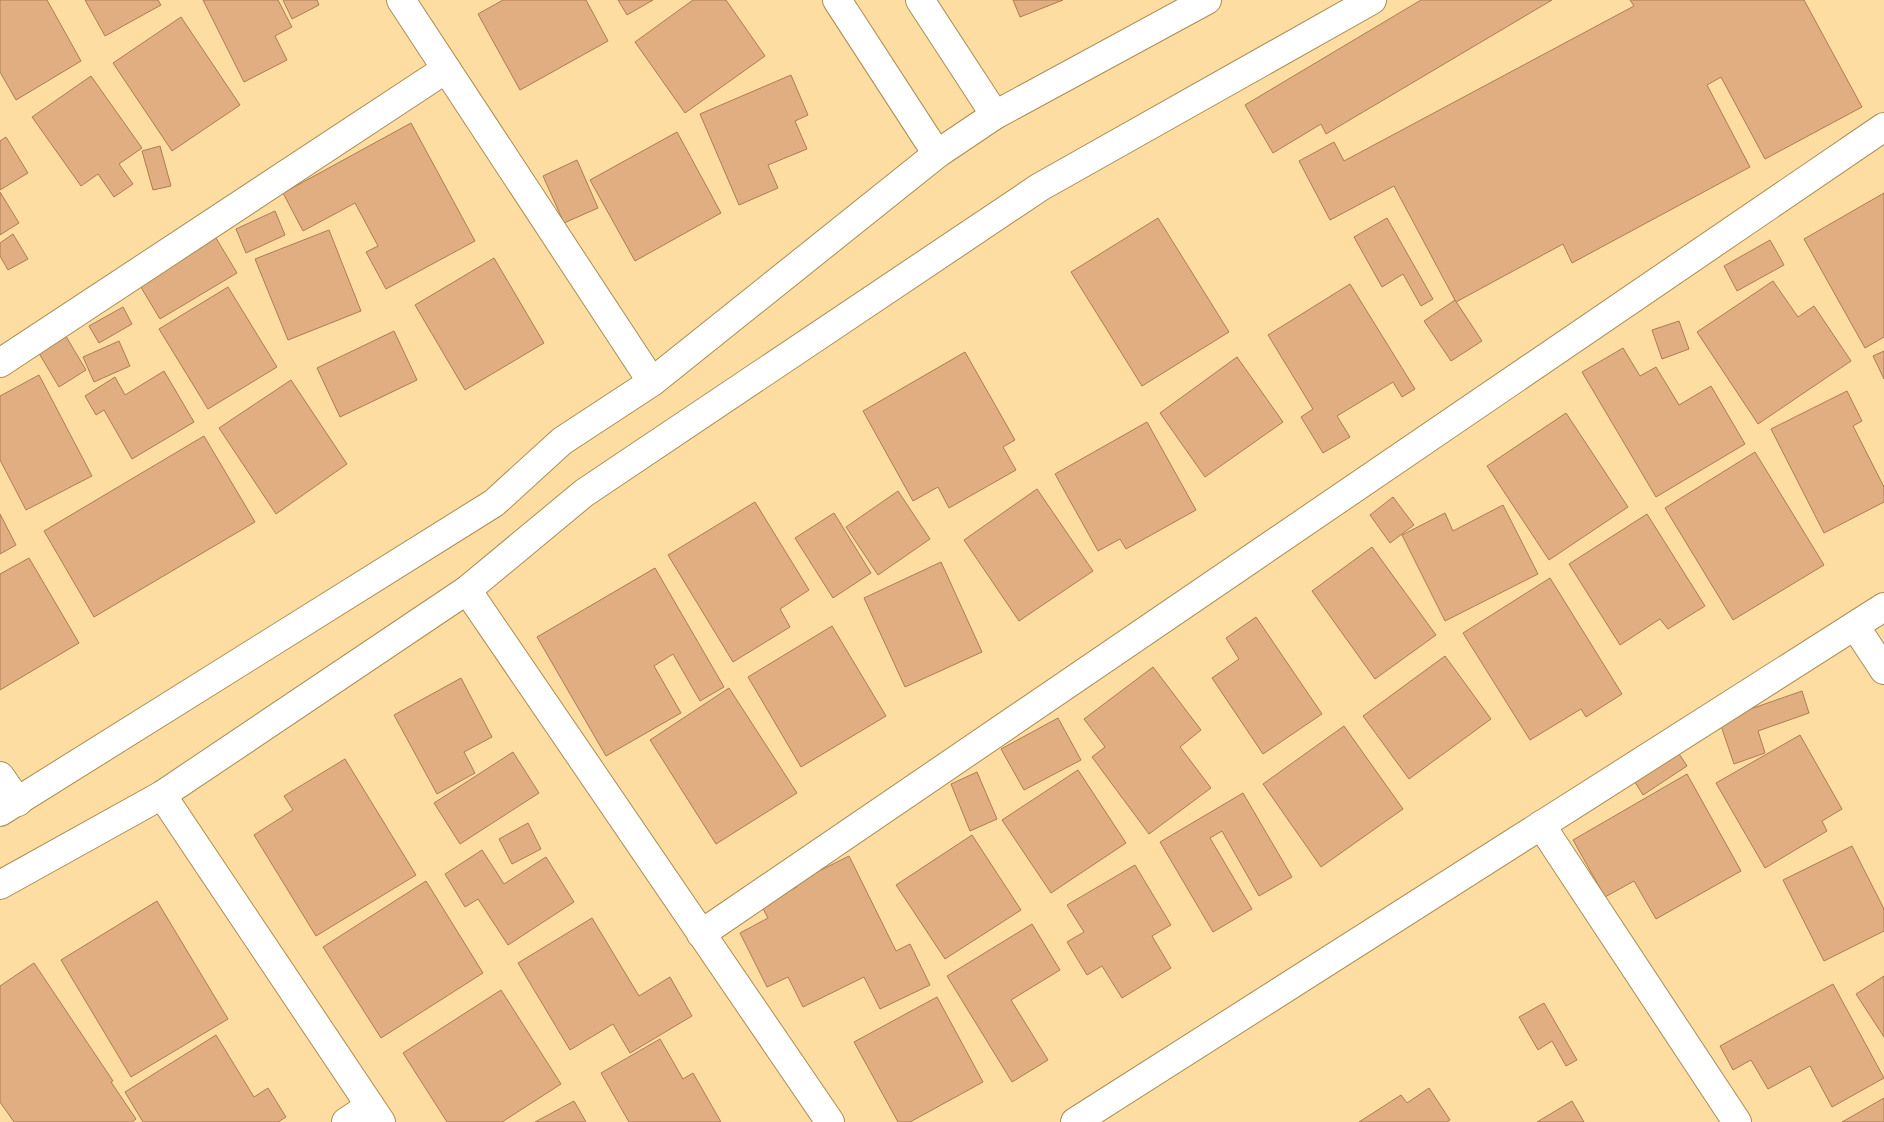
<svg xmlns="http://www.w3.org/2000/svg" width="1884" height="1122" font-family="'PT Sans',sans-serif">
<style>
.building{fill:#e1ae82;stroke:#ad7d52}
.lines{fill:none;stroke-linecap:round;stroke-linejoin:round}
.minor-casing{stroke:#ab8d54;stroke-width:30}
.minor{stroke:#fff;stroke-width:28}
</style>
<rect width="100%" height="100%" fill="#fedda2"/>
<g class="building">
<path d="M 0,0 L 47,0 L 81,61 L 16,100 L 0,72 Z"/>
<path d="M 85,0 L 158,0 L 161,5 L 105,36 Z"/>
<path d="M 203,0 L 278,0 L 292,27 L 275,36 L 287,60 L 244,82 Z"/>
<path d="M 283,0 L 317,0 L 319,5 L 292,19 Z"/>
<path d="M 503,0 L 586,0 L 608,41 L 520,90 L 478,14 Z"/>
<path d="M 618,0 L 653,0 L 627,15 Z"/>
<path d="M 693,0 L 726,0 L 765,56 L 685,113 L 635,42 Z"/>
<path d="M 1013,0 L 1063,0 L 1020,17 Z"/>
<path d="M 1421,0 L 1552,0 L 1326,134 L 1321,124 L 1273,153 L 1245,105 Z"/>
<path d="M 1630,0 L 1804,0 L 1862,107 L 1765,159 L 1721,77 L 1707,85 L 1750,167 L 1572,263 L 1563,244 L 1456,302 L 1394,186 L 1330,220 L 1299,161 L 1334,142 L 1344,161 L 1634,6 Z"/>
<path d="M 181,17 L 240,105 L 172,151 L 113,63 Z"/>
<path d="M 791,75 L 808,115 L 795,121 L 807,149 L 768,165 L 778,188 L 739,205 L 700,114 Z"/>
<path d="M 91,76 L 142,148 L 119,164 L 133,184 L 114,197 L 98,174 L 81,186 L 32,117 Z"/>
<path d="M 411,123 L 475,241 L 386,289 L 366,252 L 378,246 L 355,203 L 303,231 L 283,193 Z"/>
<path d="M 677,132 L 721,213 L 635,261 L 590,180 Z"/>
<path d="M 6,137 L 28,173 L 0,190 L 0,141 Z"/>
<path d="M 160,146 L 171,186 L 153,190 L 142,151 Z"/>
<path d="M 577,160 L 598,208 L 564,223 L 543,176 Z"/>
<path d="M 0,192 L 19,223 L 0,235 Z"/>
<path d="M 1884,193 L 1884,337 L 1865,348 L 1804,239 Z"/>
<path d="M 275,211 L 285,235 L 246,253 L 236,229 Z"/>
<path d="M 1158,218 L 1229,332 L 1142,386 L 1071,272 Z"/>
<path d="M 1387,218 L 1433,299 L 1421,306 L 1403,274 L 1382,287 L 1354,237 Z"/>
<path d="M 329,230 L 361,311 L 288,340 L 255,259 Z"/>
<path d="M 13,234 L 28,259 L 8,270 L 0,256 L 0,243 Z"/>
<path d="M 216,238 L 237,273 L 160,319 L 139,284 Z"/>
<path d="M 1770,240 L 1784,265 L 1737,291 L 1724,266 Z"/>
<path d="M 494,258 L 544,343 L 465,390 L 415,305 Z"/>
<path d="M 1773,281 L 1798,317 L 1814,306 L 1851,361 L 1758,424 L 1697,332 Z"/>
<path d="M 1350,284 L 1415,389 L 1402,397 L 1393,382 L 1337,416 L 1350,437 L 1323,453 L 1301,417 L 1313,409 L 1268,335 Z"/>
<path d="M 228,287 L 277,367 L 208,409 L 159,329 Z"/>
<path d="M 1455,300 L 1482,341 L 1451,361 L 1424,321 Z"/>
<path d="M 123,307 L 132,324 L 99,343 L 89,326 Z"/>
<path d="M 1679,321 L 1689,349 L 1662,359 L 1652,330 Z"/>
<path d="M 394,331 L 417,380 L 340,417 L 317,368 Z"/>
<path d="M 64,333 L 86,370 L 59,387 L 37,350 Z"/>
<path d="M 119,341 L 130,366 L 94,382 L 83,357 Z"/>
<path d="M 1623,348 L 1640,376 L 1656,367 L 1679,405 L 1711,386 L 1745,444 L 1656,497 L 1582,372 Z"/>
<path d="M 1884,351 L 1884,379 L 1873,356 Z"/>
<path d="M 965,352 L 1015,440 L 1003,447 L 1016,470 L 949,508 L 938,487 L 913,501 L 863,411 Z"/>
<path d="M 1237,357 L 1283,422 L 1205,477 L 1160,413 Z"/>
<path d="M 164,371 L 194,422 L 132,459 L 104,410 L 96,415 L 85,396 L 115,377 L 125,395 Z"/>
<path d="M 39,375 L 92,476 L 26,510 L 0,460 L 0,396 Z"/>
<path d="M 291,380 L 347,464 L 276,514 L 219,428 Z"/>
<path d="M 1847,391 L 1862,421 L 1853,426 L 1884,487 L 1884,502 L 1824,533 L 1771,429 Z"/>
<path d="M 1566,413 L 1628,507 L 1549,560 L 1487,466 Z"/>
<path d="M 1147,422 L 1196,510 L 1126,549 L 1120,539 L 1098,551 L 1055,474 Z"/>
<path d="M 204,436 L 255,522 L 94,617 L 44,531 Z"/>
<path d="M 1755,452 L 1824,565 L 1733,620 L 1665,508 Z"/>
<path d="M 1037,489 L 1093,571 L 1019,621 L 964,540 Z"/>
<path d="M 898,491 L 930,539 L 878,575 L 846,527 Z"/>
<path d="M 1393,497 L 1414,525 L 1390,543 L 1370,515 Z"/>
<path d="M 755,502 L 809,590 L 780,609 L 790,627 L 733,662 L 668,555 Z"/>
<path d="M 1503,505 L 1538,574 L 1445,621 L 1402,535 L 1445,513 L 1453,531 Z"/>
<path d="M 834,513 L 871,573 L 833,598 L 795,538 Z"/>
<path d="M 0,514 L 16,545 L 0,554 Z"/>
<path d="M 1647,514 L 1705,606 L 1668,629 L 1660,619 L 1620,645 L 1569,564 Z"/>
<path d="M 1372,547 L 1436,635 L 1375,679 L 1312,591 Z"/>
<path d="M 29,558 L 79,643 L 0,690 L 0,574 Z"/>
<path d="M 941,562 L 982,652 L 905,687 L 864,598 Z"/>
<path d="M 655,568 L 724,687 L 700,701 L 673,654 L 654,666 L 681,713 L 606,756 L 537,637 Z"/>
<path d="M 1550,578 L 1622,694 L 1586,717 L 1581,709 L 1530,740 L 1463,633 Z"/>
<path d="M 1256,617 L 1322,714 L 1263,754 L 1212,678 L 1239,659 L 1226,638 Z"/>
<path d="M 832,626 L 886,716 L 801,767 L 748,677 Z"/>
<path d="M 1445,656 L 1491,719 L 1409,779 L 1363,716 Z"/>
<path d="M 1153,667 L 1201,730 L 1180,747 L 1211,788 L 1149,834 L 1092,757 L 1105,747 L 1084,719 Z"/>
<path d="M 461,678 L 492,737 L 464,752 L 475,773 L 437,794 L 394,715 Z"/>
<path d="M 729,688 L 797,793 L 716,844 L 650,740 Z"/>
<path d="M 1802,691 L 1809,713 L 1758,731 L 1765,753 L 1734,764 L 1719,720 Z"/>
<path d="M 1058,718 L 1081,760 L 1024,790 L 1001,749 Z"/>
<path d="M 1344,726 L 1403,809 L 1321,867 L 1263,784 Z"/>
<path d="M 1800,735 L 1842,809 L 1822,821 L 1827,831 L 1765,868 L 1716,783 Z"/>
<path d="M 1674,746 L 1687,766 L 1643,795 L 1630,774 Z"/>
<path d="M 513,752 L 539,793 L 460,844 L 434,803 Z"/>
<path d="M 345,759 L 416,875 L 316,936 L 254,835 L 293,810 L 284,796 Z"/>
<path d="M 1078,770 L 1126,843 L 1051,893 L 1002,820 Z"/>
<path d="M 977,772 L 997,819 L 970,831 L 951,784 Z"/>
<path d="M 1687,774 L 1741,871 L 1656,919 L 1634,881 L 1605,897 L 1573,840 Z"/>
<path d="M 1243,793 L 1292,877 L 1259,896 L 1222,831 L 1210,838 L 1252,909 L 1213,932 L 1160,842 Z"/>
<path d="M 528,823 L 541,849 L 512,864 L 499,839 Z"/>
<path d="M 972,835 L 1021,910 L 945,959 L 896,885 Z"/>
<path d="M 1852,846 L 1884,909 L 1884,931 L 1824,961 L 1783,880 Z"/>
<path d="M 482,850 L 504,884 L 546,857 L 574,902 L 508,945 L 478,899 L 465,907 L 445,874 Z"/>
<path d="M 849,856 L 896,951 L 910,944 L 930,985 L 880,1009 L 864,977 L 803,1007 L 788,977 L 767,987 L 740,933 L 768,918 L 761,905 L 797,887 L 795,883 Z"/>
<path d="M 1135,865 L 1171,925 L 1152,936 L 1171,968 L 1122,998 L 1102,966 L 1087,975 L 1067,942 L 1084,932 L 1067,905 Z"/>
<path d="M 426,881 L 483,973 L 381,1038 L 323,947 Z"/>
<path d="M 157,901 L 228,1019 L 131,1077 L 61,960 Z"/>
<path d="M 592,918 L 639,996 L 670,977 L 692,1016 L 630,1053 L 613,1024 L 570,1050 L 518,963 Z"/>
<path d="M 1032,924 L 1060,970 L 1011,1000 L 1048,1060 L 1012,1082 L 947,976 Z"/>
<path d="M 34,963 L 113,1081 L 111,1082 L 136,1119 L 132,1122 L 14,1122 L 0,1102 L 0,986 Z"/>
<path d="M 1884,976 L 1884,1037 L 1856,994 Z"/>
<path d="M 1833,984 L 1884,1078 L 1832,1107 L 1810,1066 L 1768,1089 L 1751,1060 L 1733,1070 L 1720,1046 Z"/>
<path d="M 501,990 L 561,1084 L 502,1122 L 447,1122 L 403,1053 Z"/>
<path d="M 937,997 L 983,1082 L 910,1122 L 898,1122 L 854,1042 Z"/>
<path d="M 1544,1003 L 1577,1060 L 1566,1066 L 1552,1041 L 1538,1050 L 1519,1017 Z"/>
<path d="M 216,1035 L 254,1097 L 268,1088 L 286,1117 L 278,1122 L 143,1122 L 125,1092 Z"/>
<path d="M 660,1039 L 683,1079 L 693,1073 L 721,1122 L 629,1122 L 601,1073 Z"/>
<path d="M 1429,1088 L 1450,1120 L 1447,1122 L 1359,1122 L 1401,1095 L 1407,1103 Z"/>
<path d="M 1884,1098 L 1884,1122 L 1842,1122 Z"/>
<path d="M 574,1101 L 586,1122 L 535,1122 Z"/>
<path d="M 1572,1101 L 1584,1122 L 1537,1122 Z"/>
</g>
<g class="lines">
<defs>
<g id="minor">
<path d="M 401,0 L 652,382"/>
<path d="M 837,0 L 937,154"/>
<path d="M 920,0 L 995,115"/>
<path d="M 0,363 L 446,69"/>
<path d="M 467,590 L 830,1122"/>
<path d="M 1855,626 L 1884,670"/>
<path d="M 0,776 L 18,802"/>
<path d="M 162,795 L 381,1122"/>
<path d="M 0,812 L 494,503 L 562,441 L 652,382 L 937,154 L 995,115 L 1207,0"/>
<path d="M 1541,825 L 1737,1122"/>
<path d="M 0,885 L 162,795 L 467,590 L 584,493 L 1040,187 L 1372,0"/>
<path d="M 701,934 L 1884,127"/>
<path d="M 346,1122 L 370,1106"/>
<path d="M 1075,1122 L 1884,607"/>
</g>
</defs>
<use href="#minor" class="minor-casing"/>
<use href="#minor" class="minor"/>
</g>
</svg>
